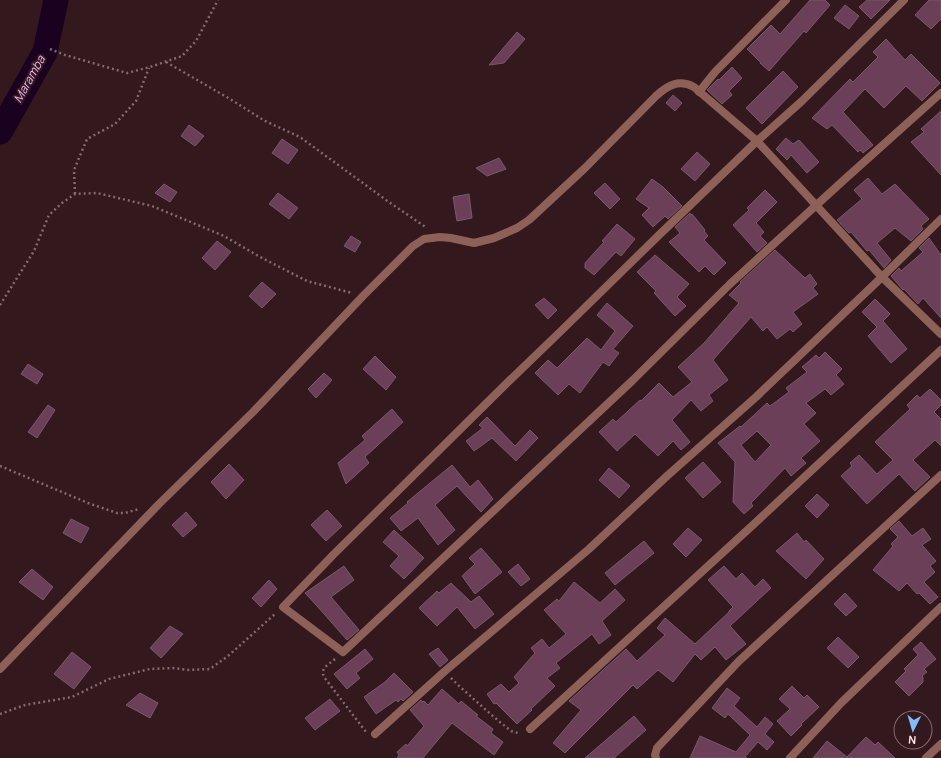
<svg xmlns="http://www.w3.org/2000/svg" width="941" height="758" font-family="Manrope,sans-serif">
<style>
.lines{fill:none;stroke-linecap:round;stroke-linejoin:round}
.river{stroke:#1a0120;stroke-width:25}
.building{fill:#6b3f58;stroke:#765a6a;fill-rule:evenodd}
.path{stroke:#826a6e;stroke-width:2.5;stroke-dasharray:2 3;stroke-linecap:butt}
.street{stroke:#8d6158;stroke-width:8}
.labels{text-anchor:middle;dominant-baseline:central;stroke-width:4;stroke-linejoin:round;paint-order:stroke}
.water-label{font-size:12px;font-style:italic;fill:#ecb8f7;stroke:#33181d}
</style>
<rect width="100%" height="100%" fill="#33181d"/>
<g class="lines">
<path class="river" d="M 0,132 L 45,52 L 56,0"/>
</g>
<g class="building">
<path d="M 810,0 L 825,0 L 830,5 L 806,33 L 804,31 L 769,71 L 760,63 L 761,63 L 747,49 L 771,25 L 780,34 Z"/>
<path d="M 867,0 L 890,0 L 871,19 L 859,7 Z"/>
<path d="M 929,0 L 941,0 L 941,19 L 931,29 L 915,15 Z"/>
<path d="M 845,5 L 859,16 L 849,29 L 834,18 Z"/>
<path d="M 517,32 L 525,39 L 504,63 L 489,65 Z"/>
<path d="M 886,39 L 905,60 L 911,54 L 940,83 L 922,101 L 906,86 L 884,108 L 865,89 L 843,112 L 873,145 L 863,153 L 860,150 L 858,152 L 832,125 L 827,129 L 812,118 L 850,79 L 853,82 L 878,57 L 873,52 Z"/>
<path d="M 732,67 L 742,78 L 729,91 L 732,95 L 722,104 L 707,90 L 718,79 L 719,80 Z"/>
<path d="M 783,71 L 798,87 L 762,124 L 746,108 Z"/>
<path d="M 673,95 L 682,103 L 675,111 L 666,103 Z"/>
<path d="M 941,111 L 941,175 L 911,142 L 924,132 L 921,129 Z"/>
<path d="M 189,125 L 204,136 L 195,146 L 181,136 Z"/>
<path d="M 786,138 L 793,144 L 799,140 L 819,162 L 807,173 L 791,155 L 787,160 L 776,149 Z"/>
<path d="M 282,139 L 298,150 L 288,164 L 272,153 Z"/>
<path d="M 697,152 L 710,164 L 695,181 L 681,169 Z"/>
<path d="M 499,158 L 506,169 L 487,176 L 476,168 Z"/>
<path d="M 868,178 L 882,194 L 895,184 L 929,219 L 921,226 L 923,229 L 911,241 L 895,228 L 877,243 L 891,260 L 884,268 L 869,250 L 867,251 L 851,232 L 849,233 L 837,220 L 862,199 L 854,190 Z"/>
<path d="M 652,179 L 663,187 L 682,206 L 668,219 L 665,216 L 653,227 L 642,215 L 649,208 L 636,199 Z"/>
<path d="M 605,183 L 620,199 L 610,209 L 594,193 Z"/>
<path d="M 164,184 L 177,192 L 170,202 L 155,193 Z"/>
<path d="M 765,190 L 777,202 L 756,223 L 764,232 L 760,236 L 767,243 L 757,252 L 733,225 L 749,210 L 747,208 Z"/>
<path d="M 278,193 L 298,208 L 289,219 L 269,204 Z"/>
<path d="M 469,194 L 472,218 L 457,221 L 453,197 Z"/>
<path d="M 690,213 L 691,215 L 692,214 L 705,230 L 704,231 L 708,236 L 704,240 L 726,263 L 714,275 L 705,266 L 699,272 L 669,242 L 680,233 L 675,227 Z"/>
<path d="M 617,224 L 635,239 L 621,256 L 616,252 L 594,275 L 585,268 L 585,263 L 604,242 L 602,241 Z"/>
<path d="M 351,236 L 361,242 L 355,252 L 344,246 Z"/>
<path d="M 929,238 L 941,255 L 941,318 L 923,298 L 918,304 L 904,289 L 903,290 L 891,276 L 899,268 L 901,271 L 923,252 L 919,248 Z"/>
<path d="M 217,241 L 231,252 L 215,270 L 202,258 Z"/>
<path d="M 775,250 L 805,278 L 810,274 L 817,284 L 813,288 L 818,294 L 793,312 L 802,324 L 793,332 L 790,329 L 777,339 L 767,327 L 763,331 L 751,317 L 713,360 L 728,380 L 709,395 L 713,401 L 701,411 L 691,400 L 672,420 L 690,442 L 681,450 L 673,441 L 658,456 L 635,434 L 617,451 L 599,432 L 613,419 L 616,422 L 640,400 L 641,401 L 659,383 L 673,397 L 692,382 L 678,367 L 704,343 L 739,303 L 729,295 L 741,283 L 740,282 Z"/>
<path d="M 655,255 L 689,284 L 677,297 L 686,306 L 675,316 L 654,293 L 656,291 L 637,272 Z"/>
<path d="M 262,282 L 276,294 L 262,308 L 249,296 Z"/>
<path d="M 544,298 L 557,310 L 548,319 L 535,305 Z"/>
<path d="M 875,299 L 890,314 L 883,321 L 907,349 L 891,363 L 868,336 L 877,327 L 862,312 Z"/>
<path d="M 607,303 L 633,326 L 613,349 L 619,353 L 609,366 L 603,362 L 580,393 L 569,384 L 558,395 L 535,373 L 548,360 L 557,368 L 587,338 L 601,350 L 615,331 L 597,315 Z"/>
<path d="M 825,352 L 842,369 L 836,375 L 844,384 L 831,395 L 825,389 L 806,403 L 816,413 L 804,424 L 820,441 L 801,458 L 806,463 L 791,476 L 785,468 L 751,503 L 753,506 L 744,514 L 733,502 L 735,462 L 718,443 L 740,426 L 741,427 L 767,403 L 770,406 L 789,392 L 786,388 L 807,372 L 802,367 L 816,355 L 819,358 ZM 757,431 L 771,445 L 755,462 L 741,445 Z"/>
<path d="M 375,356 L 396,377 L 386,390 L 363,369 Z"/>
<path d="M 28,364 L 43,374 L 37,384 L 21,374 Z"/>
<path d="M 324,373 L 332,380 L 316,398 L 308,389 Z"/>
<path d="M 930,389 L 941,400 L 941,405 L 934,412 L 941,419 L 941,446 L 935,440 L 913,460 L 930,477 L 915,491 L 899,474 L 867,504 L 841,476 L 852,466 L 850,463 L 859,455 L 877,474 L 893,460 L 875,442 L 910,409 L 907,405 L 917,395 L 920,398 Z"/>
<path d="M 48,405 L 55,410 L 37,438 L 28,432 Z"/>
<path d="M 392,409 L 403,422 L 365,457 L 369,463 L 346,484 L 338,463 L 365,440 L 362,436 Z"/>
<path d="M 487,417 L 515,446 L 530,430 L 538,438 L 516,461 L 492,438 L 474,451 L 466,441 L 483,428 L 479,425 Z"/>
<path d="M 703,462 L 721,482 L 703,498 L 685,478 Z"/>
<path d="M 229,464 L 244,480 L 226,499 L 211,482 Z"/>
<path d="M 452,465 L 470,487 L 478,480 L 493,499 L 481,512 L 457,486 L 435,505 L 455,530 L 438,545 L 418,518 L 401,531 L 390,518 L 408,503 L 407,502 Z"/>
<path d="M 609,468 L 630,486 L 619,498 L 599,480 Z"/>
<path d="M 817,494 L 829,505 L 817,518 L 805,506 Z"/>
<path d="M 327,510 L 342,526 L 326,541 L 311,525 Z"/>
<path d="M 186,512 L 197,525 L 183,537 L 172,525 Z"/>
<path d="M 71,519 L 89,528 L 81,543 L 63,533 Z"/>
<path d="M 899,521 L 912,536 L 923,528 L 931,539 L 922,545 L 936,561 L 930,566 L 935,572 L 924,582 L 938,597 L 930,604 L 919,593 L 917,594 L 907,583 L 899,591 L 873,570 L 893,546 L 891,544 L 898,537 L 890,529 Z"/>
<path d="M 688,528 L 702,540 L 686,557 L 673,544 Z"/>
<path d="M 394,530 L 424,558 L 404,579 L 390,566 L 399,556 L 383,542 Z"/>
<path d="M 797,533 L 804,542 L 806,540 L 824,559 L 806,579 L 776,551 Z"/>
<path d="M 644,541 L 654,553 L 615,585 L 605,573 Z"/>
<path d="M 481,548 L 502,572 L 475,594 L 462,576 L 475,564 L 469,558 Z"/>
<path d="M 518,564 L 530,579 L 521,586 L 508,572 Z"/>
<path d="M 344,566 L 354,580 L 331,597 L 359,630 L 347,640 L 317,606 L 305,593 Z"/>
<path d="M 724,566 L 736,579 L 742,573 L 755,587 L 763,579 L 771,588 L 730,626 L 746,644 L 726,660 L 715,647 L 701,660 L 695,654 L 673,682 L 658,670 L 637,689 L 633,685 L 565,753 L 553,743 L 581,710 L 569,701 L 626,649 L 637,661 L 665,635 L 657,628 L 665,618 L 695,644 L 729,612 L 729,611 L 733,607 L 708,580 Z"/>
<path d="M 32,569 L 53,587 L 43,600 L 19,582 Z"/>
<path d="M 269,580 L 277,589 L 261,607 L 252,598 Z"/>
<path d="M 574,582 L 600,603 L 615,589 L 625,600 L 602,621 L 611,635 L 599,644 L 592,634 L 556,663 L 560,668 L 547,678 L 555,686 L 531,709 L 532,710 L 517,724 L 496,703 L 494,704 L 487,694 L 501,684 L 509,692 L 519,683 L 514,677 L 535,653 L 531,648 L 542,639 L 549,648 L 566,634 L 544,610 L 557,599 L 559,601 Z"/>
<path d="M 451,583 L 471,602 L 479,596 L 494,614 L 475,629 L 457,607 L 437,626 L 419,608 L 437,591 L 439,593 Z"/>
<path d="M 845,593 L 857,606 L 846,616 L 834,604 Z"/>
<path d="M 170,626 L 183,634 L 161,658 L 150,648 Z"/>
<path d="M 838,637 L 859,657 L 848,668 L 827,648 Z"/>
<path d="M 921,642 L 936,659 L 924,669 L 927,672 L 922,676 L 923,677 L 923,682 L 909,696 L 895,682 L 906,671 L 904,669 L 918,655 L 913,649 Z"/>
<path d="M 438,648 L 448,660 L 440,667 L 429,654 Z"/>
<path d="M 365,649 L 373,659 L 356,673 L 360,678 L 347,689 L 334,674 Z"/>
<path d="M 72,652 L 91,667 L 74,689 L 54,674 Z"/>
<path d="M 394,673 L 413,692 L 403,701 L 401,699 L 398,702 L 396,700 L 376,714 L 364,697 L 385,682 Z"/>
<path d="M 792,686 L 804,698 L 807,695 L 819,707 L 801,724 L 802,725 L 791,736 L 777,721 L 790,709 L 779,699 Z"/>
<path d="M 727,688 L 740,698 L 734,706 L 757,727 L 765,717 L 773,724 L 765,734 L 774,742 L 767,750 L 758,742 L 745,757 L 747,758 L 690,758 L 700,736 L 736,752 L 750,735 L 728,714 L 725,718 L 712,708 Z"/>
<path d="M 442,689 L 459,704 L 461,701 L 478,715 L 476,716 L 493,729 L 491,733 L 503,742 L 494,755 L 452,723 L 423,758 L 397,758 L 399,755 L 397,752 L 406,744 L 407,746 L 424,726 L 410,710 L 421,700 L 423,702 L 424,701 L 428,705 Z"/>
<path d="M 140,693 L 158,703 L 150,718 L 126,705 Z"/>
<path d="M 330,699 L 340,711 L 315,730 L 305,718 Z"/>
<path d="M 634,716 L 646,730 L 614,758 L 585,758 Z"/>
<path d="M 866,737 L 875,745 L 878,742 L 895,758 L 813,758 L 827,741 L 847,757 Z"/>
</g>
<g class="lines">
<g class="path">
<path d="M 50,49 L 65,55 L 127,73 L 150,67 L 182,56 L 196,41 L 218,0"/>
<path d="M 166,62 L 230,99 L 265,121 L 300,137 L 386,200 L 427,228"/>
<path d="M 75,194 L 74,170 L 87,139 L 115,124 L 136,101 L 149,68"/>
<path d="M 0,305 L 34,251 L 49,215 L 62,203 L 75,194 L 97,193 L 152,206 L 193,223 L 224,236 L 260,257 L 307,281 L 352,293"/>
<path d="M 0,466 L 88,503 L 117,513 L 125,513 L 139,509"/>
<path d="M 335,659 C 328,665 320,668 324,677 L 366,732"/>
<path d="M 451,678 L 458,685 L 495,718 L 511,731 L 518,733 L 520,733"/>
<path d="M 0,714 L 25,705 L 72,697 L 109,679 L 150,669 L 173,668 L 189,670 L 210,669 L 228,656 L 275,614"/>
</g>
<g class="street">
<path d="M 904,0 L 802,101 L 757,141 L 658,236 L 562,330 L 509,381 L 333,555 L 283,607 L 343,652 L 633,380 L 730,284 L 845,179 L 941,93"/>
<path d="M 699,92 L 715,72 L 786,0"/>
<path d="M 0,669 L 159,504 L 253,412 L 363,296 L 413,246 L 424,239 L 440,237 L 451,238 L 474,243 L 494,238 L 517,228 L 529,220 L 585,168 L 656,96 C 668,85 679,79 694,87 L 757,141 L 882,277 L 941,334"/>
<path d="M 530,729 L 754,524 L 941,350"/>
<path d="M 375,734 L 445,671 L 589,549 L 667,476 L 756,397 L 882,277 L 941,219"/>
<path d="M 656,758 L 655,755 L 657,748 L 739,661 L 941,475"/>
<path d="M 790,758 L 841,703 L 941,607"/>
<path d="M 926,758 L 941,744"/>
</g>
</g>
<g class="labels">
<g class="water-label">
<text transform="translate(29 79) rotate(-61)">Maramba</text>
</g>
</g>
<g transform="translate(913 730) rotate(185)"><circle r="19" fill="#33181d" stroke="#836b6f"/>
<path d="M0-3L7 15L0 10L-7 15Z" fill="#7ebdf9"/>
<text y="-6" font-size="11" font-weight="bold" text-anchor="middle" fill="#fce8eb">N</text>
</g>
</svg>
